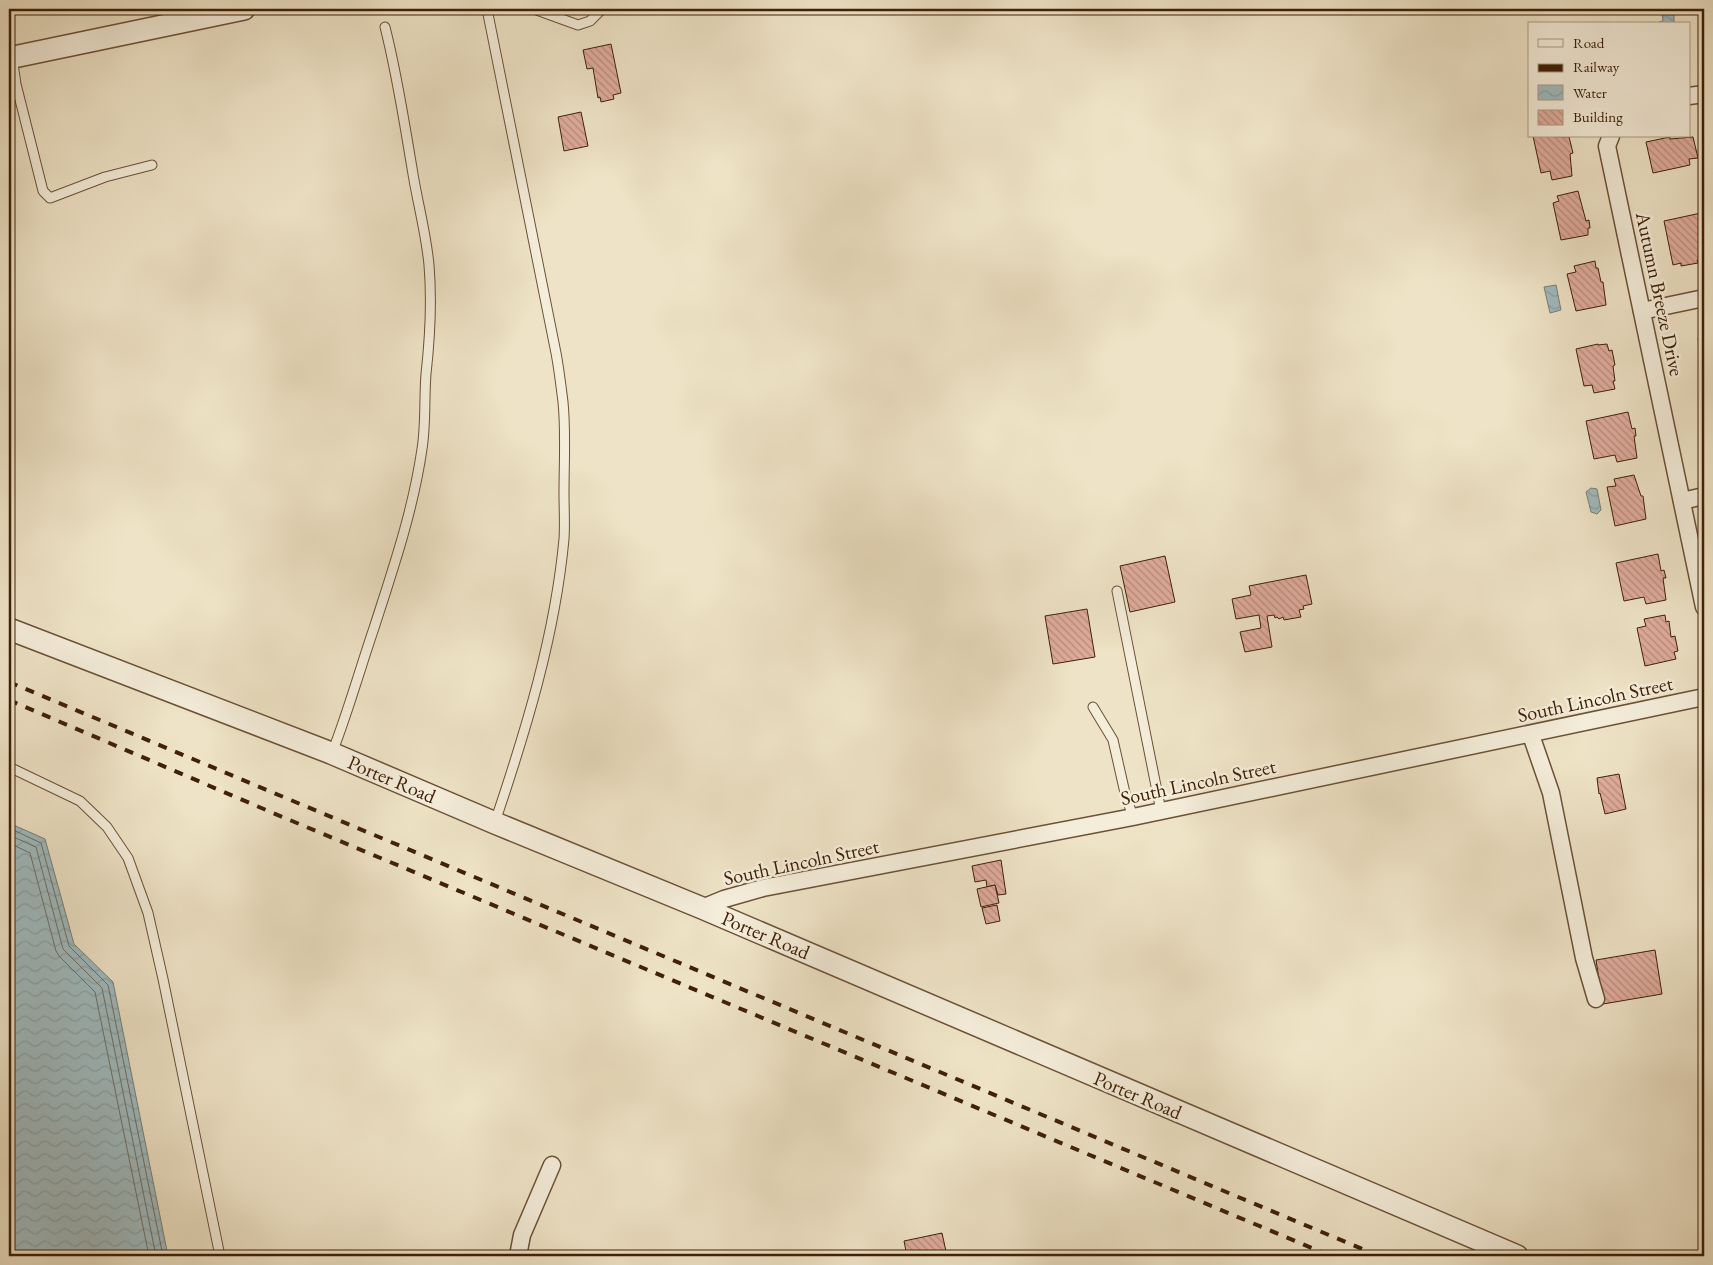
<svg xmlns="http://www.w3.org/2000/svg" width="1713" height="1265" font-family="'EB Garamond',serif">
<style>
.water{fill:url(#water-waves);stroke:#797d76}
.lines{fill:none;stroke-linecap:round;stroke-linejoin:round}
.shore{stroke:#6f6e64;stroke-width:1}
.building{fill:url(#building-back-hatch);stroke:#3f2007}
.service-casing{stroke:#6b5137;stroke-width:11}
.minor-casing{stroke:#6b5137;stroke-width:19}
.tertiary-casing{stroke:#6b5137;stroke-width:24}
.service{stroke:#f4edda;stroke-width:9}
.minor{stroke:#f4edda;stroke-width:16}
.tertiary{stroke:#f4edda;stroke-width:21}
.rail{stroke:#3f2007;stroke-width:4;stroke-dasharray:9 9;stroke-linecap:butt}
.labels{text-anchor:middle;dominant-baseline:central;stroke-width:5;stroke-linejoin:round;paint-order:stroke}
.street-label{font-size:20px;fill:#3f2007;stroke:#f4edda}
</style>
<defs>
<pattern id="water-waves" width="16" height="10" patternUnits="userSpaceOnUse" patternTransform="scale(1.25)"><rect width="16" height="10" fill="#9fbbc0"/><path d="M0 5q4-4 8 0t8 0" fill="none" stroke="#8aa0a4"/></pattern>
<pattern id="building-back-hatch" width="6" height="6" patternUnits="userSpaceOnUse" patternTransform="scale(1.25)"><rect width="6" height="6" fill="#e0ac9d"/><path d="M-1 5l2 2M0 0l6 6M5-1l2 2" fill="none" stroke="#b78c7e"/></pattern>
</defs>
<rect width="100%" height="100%" fill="#eee3c6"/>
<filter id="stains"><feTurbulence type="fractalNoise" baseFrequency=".004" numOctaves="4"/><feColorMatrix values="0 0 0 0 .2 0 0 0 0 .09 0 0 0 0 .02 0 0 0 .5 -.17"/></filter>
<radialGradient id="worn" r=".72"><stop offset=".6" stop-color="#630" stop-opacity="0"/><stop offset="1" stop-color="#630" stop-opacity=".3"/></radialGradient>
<g class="water">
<path d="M 1659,9 L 1671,9 L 1674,15 L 1674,24 L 1660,24 L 1659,22 L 1663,21 L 1662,13 L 1658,14 Z"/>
<path d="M 1556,285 L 1561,310 L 1550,313 L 1544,287 Z"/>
<path d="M 1591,488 L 1597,489 L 1601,510 L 1597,514 L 1591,512 L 1586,492 Z"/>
<path d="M 9,823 L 45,839 L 74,944 L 113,982 L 168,1256 L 9,1256 Z"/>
</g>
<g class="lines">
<g class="shore">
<path d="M 9,828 L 41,843 L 69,946 L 108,985 L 163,1256"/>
<path d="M 9,835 L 36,847 L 63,949 L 102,988 L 156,1256"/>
<path d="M 9,843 L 30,853 L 56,951 L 60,957 L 95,992 L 149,1256"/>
</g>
</g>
<g class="building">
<path d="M 611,44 L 621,93 L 613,95 L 614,99 L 601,102 L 600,97 L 598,98 L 593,68 L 587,69 L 583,50 Z"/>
<path d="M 581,112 L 588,146 L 564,151 L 558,117 Z"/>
<path d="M 1533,136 L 1569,137 L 1573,153 L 1570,154 L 1572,176 L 1552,180 L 1550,171 L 1541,173 Z"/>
<path d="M 1670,137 L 1670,139 L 1693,137 L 1698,158 L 1689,159 L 1690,165 L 1653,173 L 1646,142 Z"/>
<path d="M 1578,191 L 1586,221 L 1589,220 L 1590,228 L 1588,228 L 1588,235 L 1561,240 L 1553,203 L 1559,201 L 1557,196 Z"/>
<path d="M 1701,213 L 1704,227 L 1704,259 L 1697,260 L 1698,263 L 1681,266 L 1681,263 L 1673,265 L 1664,221 Z"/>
<path d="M 1595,261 L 1596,268 L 1598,268 L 1601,282 L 1603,282 L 1606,305 L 1576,311 L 1567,274 L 1576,272 L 1574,266 Z"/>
<path d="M 1704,337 L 1704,369 L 1698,338 Z"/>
<path d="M 1598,344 L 1598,345 L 1607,344 L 1609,351 L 1612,350 L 1615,365 L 1613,366 L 1615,381 L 1613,381 L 1615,389 L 1594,393 L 1592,385 L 1584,386 L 1576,349 Z"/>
<path d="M 1628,412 L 1632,429 L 1635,428 L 1636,436 L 1634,436 L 1637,458 L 1617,462 L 1615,455 L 1594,459 L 1586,421 Z"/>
<path d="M 1634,475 L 1641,496 L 1643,496 L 1646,519 L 1615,526 L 1607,487 L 1616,486 L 1614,479 Z"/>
<path d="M 1658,554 L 1661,571 L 1664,570 L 1666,578 L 1663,578 L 1666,600 L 1646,604 L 1644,597 L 1624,601 L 1616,563 Z"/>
<path d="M 1165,556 L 1175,602 L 1130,612 L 1120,566 Z"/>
<path d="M 1306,575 L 1312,604 L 1303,606 L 1304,609 L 1299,610 L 1301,617 L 1284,620 L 1283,617 L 1279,619 L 1277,617 L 1275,618 L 1274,615 L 1267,616 L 1272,647 L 1245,652 L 1240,632 L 1261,628 L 1259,615 L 1236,619 L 1232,599 L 1251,595 L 1249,586 Z"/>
<path d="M 1087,609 L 1095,657 L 1053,664 L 1045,616 Z"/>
<path d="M 1665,615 L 1666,622 L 1669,621 L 1671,637 L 1675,636 L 1678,651 L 1674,652 L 1676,659 L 1645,666 L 1637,628 L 1646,626 L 1644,619 Z"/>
<path d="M 1619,774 L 1626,809 L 1605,814 L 1600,793 L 1599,794 L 1597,778 Z"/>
<path d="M 1001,860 L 1006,894 L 998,895 L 995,885 L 987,887 L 986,880 L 975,882 L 972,866 Z"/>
<path d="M 995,885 L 999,903 L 981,907 L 977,889 Z"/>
<path d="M 997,905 L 1000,921 L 986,924 L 982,908 Z"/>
<path d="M 1655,950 L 1662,994 L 1603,1004 L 1596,960 Z"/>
<path d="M 942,1233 L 947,1256 L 907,1256 L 904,1241 Z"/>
</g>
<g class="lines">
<defs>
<g id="service">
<path d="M 487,9 L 556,353 C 559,369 561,386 563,402 C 566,432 564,463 564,493 C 564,508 565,524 564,539 C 555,636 526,730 495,822"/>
<path d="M 534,9 L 578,25 L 590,21 L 602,9"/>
<path d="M 12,57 L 16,84 L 43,191 L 50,198 L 105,177 L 152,165"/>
<path d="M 1117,591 L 1161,811"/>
<path d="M 1093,707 L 1113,740 L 1125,793 L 1133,817"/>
<path d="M 332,753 C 348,712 360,669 374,628 C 393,569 413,511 422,449 C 426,424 424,399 426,374 C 430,338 432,301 429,265 C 426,232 417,201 412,168 C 404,121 397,74 385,27"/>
<path d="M 9,767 L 80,801 L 107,827 L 128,858 L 148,913 L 163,979 L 220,1256"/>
</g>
<g id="minor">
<path d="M 1689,96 L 1704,94"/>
<path d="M 1611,136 L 1607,146 L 1704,607"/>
<path d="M 1642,311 L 1704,298"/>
<path d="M 1682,501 L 1704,496"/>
<path d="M 1531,735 L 1551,793 L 1584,958 L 1596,999"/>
<path d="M 702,908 L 724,899 L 763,888 L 1133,817 L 1704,697"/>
<path d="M 518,1256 L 522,1235 L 552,1165"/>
</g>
<g id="tertiary">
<path d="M 9,58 L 244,9"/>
<path d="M 9,629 L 331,753 L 495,823 L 702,908 L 1517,1256"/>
</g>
</defs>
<use href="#service" class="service-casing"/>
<use href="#minor" class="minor-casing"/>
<use href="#tertiary" class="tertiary-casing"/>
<use href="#service" class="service"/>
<use href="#minor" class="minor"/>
<use href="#tertiary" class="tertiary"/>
<g class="rail">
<path d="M 9,682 L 1379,1256"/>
<path d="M 9,700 L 273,813 L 1331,1256"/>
</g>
</g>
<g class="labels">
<g class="street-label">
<text transform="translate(1660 294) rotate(78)">Autumn Breeze Drive</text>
<text transform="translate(1595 699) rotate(-12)">South Lincoln Street</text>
<text transform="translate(392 779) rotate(23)">Porter Road</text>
<text transform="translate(1198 782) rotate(-12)">South Lincoln Street</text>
<text transform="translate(801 862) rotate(-12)">South Lincoln Street</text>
<text transform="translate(766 935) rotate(23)">Porter Road</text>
<text transform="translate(1138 1095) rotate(23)">Porter Road</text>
</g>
</g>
<rect width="1713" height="1265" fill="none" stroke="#eee3c6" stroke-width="30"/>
<rect x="10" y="10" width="1693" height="1245" fill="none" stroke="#3f2007" stroke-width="2.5"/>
<rect x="15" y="15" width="1683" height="1235" fill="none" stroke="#3f2007"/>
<rect x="1528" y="22" width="162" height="115" fill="#f4edda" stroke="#ac9b86"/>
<rect x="1538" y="39" width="25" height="8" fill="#f4edda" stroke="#ac9b86"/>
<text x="1573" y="48" font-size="15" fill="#3f2007">Road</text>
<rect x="1538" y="64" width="25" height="8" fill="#3f2007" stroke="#ac9b86"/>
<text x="1573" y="72" font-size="15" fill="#3f2007">Railway</text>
<rect x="1538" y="85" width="25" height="15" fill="url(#water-waves)" stroke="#ac9b86"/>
<text x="1573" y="98" font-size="15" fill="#3f2007">Water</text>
<rect x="1538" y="110" width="25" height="15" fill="url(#building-back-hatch)" stroke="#ac9b86"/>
<text x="1573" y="122" font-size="15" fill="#3f2007">Building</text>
<rect width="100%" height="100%" filter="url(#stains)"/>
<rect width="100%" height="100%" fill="url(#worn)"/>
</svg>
